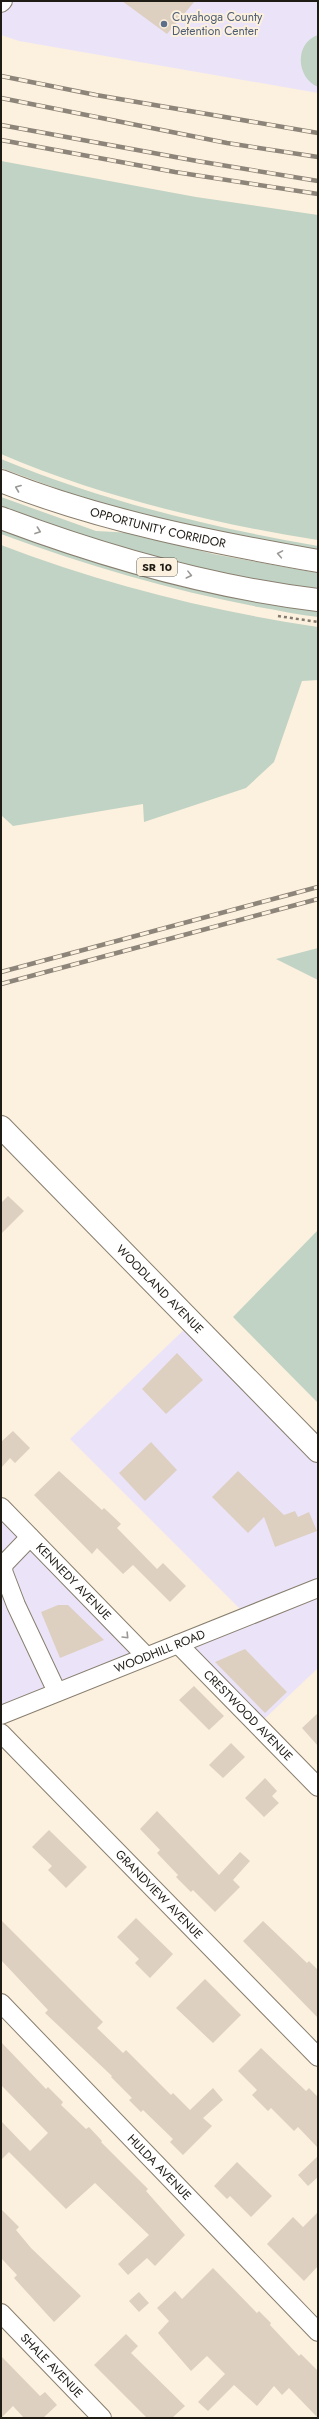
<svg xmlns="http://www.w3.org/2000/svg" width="319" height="2419" font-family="Jost,sans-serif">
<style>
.commercial{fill:#ebe4f9}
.green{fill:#c0d3c4}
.building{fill:#ded0c0}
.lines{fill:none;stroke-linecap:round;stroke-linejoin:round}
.minor-casing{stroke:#887e6e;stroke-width:20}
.major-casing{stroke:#887e6e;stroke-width:24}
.path{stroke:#837b70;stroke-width:2.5;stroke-dasharray:3 3;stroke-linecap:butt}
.minor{stroke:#fff;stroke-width:18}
.major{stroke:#fff;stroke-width:22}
.rail-casing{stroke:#8d8579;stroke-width:4.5}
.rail{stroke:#fcf0de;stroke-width:3;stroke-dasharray:9;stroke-linecap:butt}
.oneway{stroke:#9a9896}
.service-dot{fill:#5c6f8a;stroke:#fcf0de;stroke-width:1.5}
.labels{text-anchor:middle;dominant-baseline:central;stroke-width:4;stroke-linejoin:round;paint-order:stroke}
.shield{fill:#fcf0de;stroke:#615b51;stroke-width:1}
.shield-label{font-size:11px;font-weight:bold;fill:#1f1b15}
.service-label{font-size:12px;fill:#4e5e75;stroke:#fcf0de;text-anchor:start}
.street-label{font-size:12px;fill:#1f1b15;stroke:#fcf0de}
</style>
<rect width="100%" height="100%" fill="#fcf0de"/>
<g class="commercial">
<path d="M 3,1 L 318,1 L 318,93 L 19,41 L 1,35 L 1,3 Z"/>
<path d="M 192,1322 L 318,1451 L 318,1668 L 258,1725 L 178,1644 L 247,1616 L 70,1439 Z"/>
<path d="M 9,1515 L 146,1656 L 1,1715 L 1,1522 Z"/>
</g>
<g class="green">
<path d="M 318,35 L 318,87 C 296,78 294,43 318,35 Z"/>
<path d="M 1,161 L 196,197 L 318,215 L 318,540 C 211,523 101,497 1,454 Z"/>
<path d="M 1,459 C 103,501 209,527 318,546 L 318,554 L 186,528 L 80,497 L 1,468 Z"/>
<path d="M 1,497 L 96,531 L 133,533 L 213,554 L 318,573 L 318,592 L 244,579 L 120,549 L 1,508 Z"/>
<path d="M 1,528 L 296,608 L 318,611 L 318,617 C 298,615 278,610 258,607 C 170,590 85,565 1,534 Z"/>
<path d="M 1,545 C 103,584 210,611 318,627 L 318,680 L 302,681 L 274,762 L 246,788 L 144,822 L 143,804 L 13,826 L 1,815 Z"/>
<path d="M 318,948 L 318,980 L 276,959 Z"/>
<path d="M 318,1230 L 318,1403 L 233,1317 Z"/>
</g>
<g class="building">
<path d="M 122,1 L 195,1 L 167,34 Z"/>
<path d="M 8,1196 L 24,1211 L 1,1234 L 1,1203 Z"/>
<path d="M 177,1353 L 203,1380 L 166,1414 L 142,1389 Z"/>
<path d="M 13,1431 L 30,1448 L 15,1463 L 10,1458 L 1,1468 L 1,1442 Z"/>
<path d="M 151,1442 L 177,1470 L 145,1501 L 119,1473 Z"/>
<path d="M 59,1471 L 102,1510 L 104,1508 L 121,1524 L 117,1528 L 157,1569 L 163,1563 L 186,1586 L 170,1602 L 133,1565 L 123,1574 L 97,1548 L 92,1554 L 34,1495 Z"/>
<path d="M 238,1471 L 284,1515 L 295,1511 L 298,1517 L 309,1512 L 317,1531 L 275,1547 L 264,1517 L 248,1533 L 212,1497 Z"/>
<path d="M 58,1605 L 68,1605 L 104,1640 L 60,1658 L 41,1612 Z"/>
<path d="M 245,1649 L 287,1692 L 265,1713 L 215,1662 Z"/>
<path d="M 194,1686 L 224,1716 L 209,1730 L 179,1700 Z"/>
<path d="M 318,1713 L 318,1746 L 302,1728 Z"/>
<path d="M 231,1743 L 245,1757 L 223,1778 L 209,1765 Z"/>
<path d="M 265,1778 L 277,1791 L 272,1796 L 279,1803 L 264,1817 L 245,1798 Z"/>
<path d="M 157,1811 L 219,1875 L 240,1852 L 250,1861 L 233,1880 L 240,1887 L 215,1912 L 193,1890 L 191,1892 L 176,1877 L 178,1875 L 157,1853 L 160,1850 L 140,1829 Z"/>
<path d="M 49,1830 L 87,1867 L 66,1888 L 48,1870 L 52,1866 L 32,1847 Z"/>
<path d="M 136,1918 L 173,1954 L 150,1978 L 135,1963 L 139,1959 L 117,1937 Z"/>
<path d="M 1,1920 L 103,2022 L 97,2028 L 123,2053 L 126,2050 L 171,2095 L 173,2093 L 190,2110 L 213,2088 L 223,2100 L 203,2118 L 212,2126 L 183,2155 L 170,2142 L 173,2139 L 143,2110 L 141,2112 L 129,2100 L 132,2098 L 111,2077 L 112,2076 L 45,2013 L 48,2010 L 1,1960 Z"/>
<path d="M 263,1921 L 307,1963 L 309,1961 L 318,1970 L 318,2018 L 243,1941 Z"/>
<path d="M 205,1979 L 241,2015 L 213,2043 L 176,2008 Z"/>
<path d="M 1,2042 L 46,2089 L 48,2087 L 63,2102 L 61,2105 L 86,2129 L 89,2127 L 102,2141 L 101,2142 L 148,2189 L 146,2191 L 185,2235 L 155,2266 L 147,2258 L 128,2275 L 118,2264 L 149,2235 L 95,2183 L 66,2209 L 9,2152 L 1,2160 L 1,2121 L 30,2151 L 48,2133 L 1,2085 Z"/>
<path d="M 261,2048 L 306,2091 L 309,2088 L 318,2097 L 318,2148 L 298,2127 L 294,2131 L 271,2108 L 268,2111 L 252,2095 L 257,2090 L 238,2071 Z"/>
<path d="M 318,2156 L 318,2177 L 308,2186 L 298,2175 Z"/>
<path d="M 237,2162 L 272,2196 L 251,2217 L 230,2196 L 227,2199 L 214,2186 Z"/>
<path d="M 1,2209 L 19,2227 L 16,2230 L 31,2248 L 81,2296 L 54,2322 L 14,2278 L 17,2275 L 1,2258 Z"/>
<path d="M 318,2212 L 318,2266 L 304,2281 L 267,2244 L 293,2217 L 303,2227 Z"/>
<path d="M 213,2268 L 257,2313 L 259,2311 L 271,2323 L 270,2325 L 299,2356 L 301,2354 L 318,2371 L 318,2418 L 289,2388 L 282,2395 L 274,2386 L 257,2406 L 234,2385 L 208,2411 L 198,2402 L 225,2374 L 207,2356 L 191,2371 L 158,2333 L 169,2321 L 157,2308 L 175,2291 L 182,2299 Z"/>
<path d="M 139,2292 L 149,2303 L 139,2312 L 129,2301 Z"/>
<path d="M 126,2334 L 138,2346 L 131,2353 L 185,2406 L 172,2418 L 147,2418 L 94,2365 Z"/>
<path d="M 1,2356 L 40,2396 L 45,2392 L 57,2405 L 43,2418 L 24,2418 L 13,2406 L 1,2418 Z"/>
</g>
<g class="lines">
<defs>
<g id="minor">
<path d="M 1,3 L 3,1"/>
<path id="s1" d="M 1,1507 L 146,1656"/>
<path d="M 30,1537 L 4,1564 L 3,1571 L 16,1605 L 57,1692"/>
<path id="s2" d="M 178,1644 L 318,1787"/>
<path id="s3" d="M 1,1715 L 318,1588"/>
<path id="s4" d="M 1,1733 L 318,2057"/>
<path id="s5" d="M 1,2003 L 318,2332"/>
<path id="s6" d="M 1,2313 L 102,2418"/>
</g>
<g id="major">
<path id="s7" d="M 1,481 C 102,521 211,542 318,561"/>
<path d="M 1,518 C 102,556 210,587 318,600"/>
<path id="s8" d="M 1,1127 L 318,1451"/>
</g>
</defs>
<use href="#minor" class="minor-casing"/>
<use href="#major" class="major-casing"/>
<path class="path" d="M 278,616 L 318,622"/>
<use href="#minor" class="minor"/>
<use href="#major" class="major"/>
<defs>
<g id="rail">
<path d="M 1,76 L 96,95 L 318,133"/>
<path d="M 1,98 L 227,143 L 318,157"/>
<path d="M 1,125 L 197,161 L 318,181"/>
<path d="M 1,140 L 175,172 L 318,194"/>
<path d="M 1,972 L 318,887"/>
<path d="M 1,984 L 318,899"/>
</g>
</defs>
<use href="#rail" class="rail-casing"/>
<use href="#rail" class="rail"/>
</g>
<defs><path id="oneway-chevron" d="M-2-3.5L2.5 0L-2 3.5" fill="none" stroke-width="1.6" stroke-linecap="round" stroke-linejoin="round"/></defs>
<g class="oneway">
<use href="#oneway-chevron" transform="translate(18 488) rotate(-159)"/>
<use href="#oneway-chevron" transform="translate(38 531) rotate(20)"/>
<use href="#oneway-chevron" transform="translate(280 554) rotate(-170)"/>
<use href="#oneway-chevron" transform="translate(189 575) rotate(14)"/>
<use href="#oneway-chevron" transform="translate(126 1636) rotate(46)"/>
</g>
<circle class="service-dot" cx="164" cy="24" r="4"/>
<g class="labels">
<rect class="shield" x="137" y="558" width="40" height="18" rx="3"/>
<g class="shield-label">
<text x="157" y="567">SR 10</text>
</g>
<g class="service-label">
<text x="172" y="17">Cuyahoga County<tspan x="172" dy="14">Detention Center</tspan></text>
</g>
<g class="street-label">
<text stroke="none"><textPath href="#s7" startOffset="164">OPPORTUNITY CORRIDOR</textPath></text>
<text stroke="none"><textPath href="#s8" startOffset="227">WOODLAND AVENUE</textPath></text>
<text stroke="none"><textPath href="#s1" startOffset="104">KENNEDY AVENUE</textPath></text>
<text stroke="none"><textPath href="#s3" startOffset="171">WOODHILL ROAD</textPath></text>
<text stroke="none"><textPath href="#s2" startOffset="100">CRESTWOOD AVENUE</textPath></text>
<text stroke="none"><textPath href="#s4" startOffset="226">GRANDVIEW AVENUE</textPath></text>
<text stroke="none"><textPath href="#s5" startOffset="228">HULDA AVENUE</textPath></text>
<text stroke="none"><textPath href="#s6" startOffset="73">SHALE AVENUE</textPath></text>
</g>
</g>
<rect width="319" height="2419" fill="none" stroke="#1f1b15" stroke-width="4"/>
</svg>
